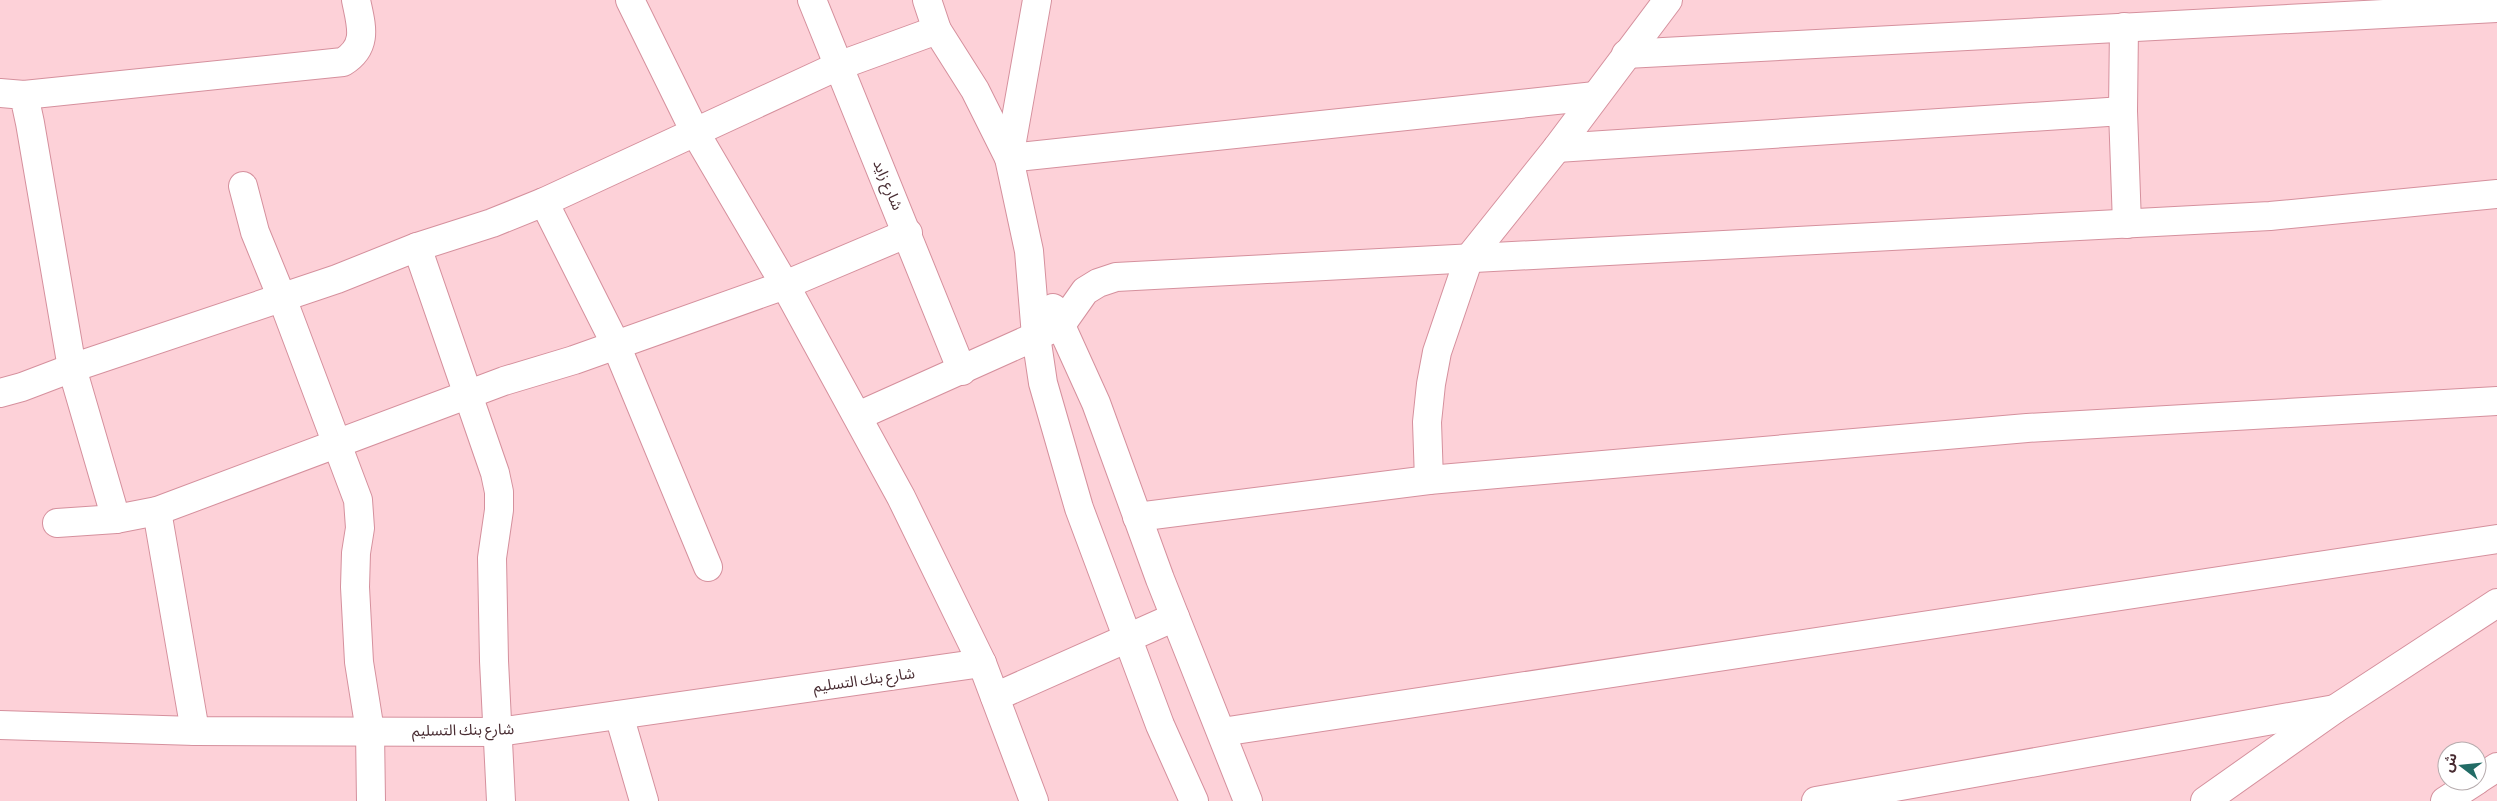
<svg xmlns="http://www.w3.org/2000/svg" width="2497" height="801" font-family="'Crimson Pro','Noto Sans Arabic',serif">
<style>
.lines{fill:none;stroke-linecap:round;stroke-linejoin:round}
.minor-casing{stroke:#d5909d;stroke-width:30}
.minor{stroke:#fff;stroke-width:28}
.labels{text-anchor:middle;dominant-baseline:central;stroke-width:5;stroke-linejoin:round;paint-order:stroke}
.street-label{font-size:15px;fill:#482c32;stroke:#fff}
</style>
<rect width="100%" height="100%" fill="#fdd1d8"/>
<g class="lines">
<defs>
<g id="minor">
<path d="M 630,0 L 695,132 L 785,285 L 901,497 L 982,663 L 1034,801"/>
<path d="M 812,0 L 962,371"/>
<path d="M 927,0 L 937,30 L 975,90 L 1009,158 L 1595,96"/>
<path d="M 1037,0 L 1009,158 L 1029,251 L 1036,336 L 1043,383 L 1079,508 L 1160,725 L 1194,801"/>
<path d="M 2124,27 L 2123,111 L 2127,224"/>
<path d="M 1626,54 L 2497,8"/>
<path d="M 0,93 L 24,95 L 30,123 L 72,368 L 116,519"/>
<path d="M 24,95 L 343,62 C 369,46 361,25 356,0"/>
<path d="M 1557,148 L 2123,111"/>
<path d="M 243,186 L 255,232 L 282,298 L 358,500 L 360,528 L 356,553 L 355,587 L 359,662 L 370,731 L 371,801"/>
<path d="M 544,202 L 616,345 L 708,567"/>
<path d="M 417,247 L 495,473 L 499,492 L 499,510 L 492,558 L 494,661 L 501,801"/>
<path d="M 1053,308 L 1096,403 L 1160,579 L 1248,801"/>
<path d="M 0,393 L 22,387 L 72,368 L 337,279 L 417,247 L 492,223 L 544,202 L 838,66 L 937,30"/>
<path d="M 858,416 L 1061,325 L 1085,291 L 1098,283 L 1116,277 L 2270,216 L 2497,194"/>
<path d="M 1429,480 L 1427,422 L 1431,384 L 1437,352 L 1469,258 L 1557,148 L 1668,0"/>
<path d="M 157,511 L 195,731"/>
<path d="M 1137,517 L 1429,480 L 2027,428 L 2497,401"/>
<path d="M 57,523 L 116,519 L 157,511 L 504,381 L 574,360 L 785,285 L 908,233"/>
<path d="M 995,697 L 1175,617"/>
<path d="M 619,715 L 644,801"/>
<path d="M 0,725 L 195,731 L 499,732 L 982,663"/>
<path d="M 1222,732 L 2497,539"/>
<path d="M 2477,780 L 2497,767"/>
<path d="M 1816,801 L 2335,709"/>
<path d="M 2205,801 L 2335,709 L 2497,603"/>
<path d="M 2445,801 L 2476,781"/>
</g>
</defs>
<use href="#minor" class="minor-casing"/>
<use href="#minor" class="minor"/>
</g>
<g class="labels">
<g class="street-label">
<text transform="translate(888 185) rotate(67)">شارع زايد</text>
<text transform="translate(864 680) rotate(-8)">شارع بنك التسليم</text>
<text transform="translate(463 730) rotate(-1)">شارع بنك التسليم</text>
</g>
</g>
<g transform="translate(2462 766) rotate(286)"><circle r="24" fill="#ffffff" stroke="#b6abad"/>
<path d="M0-4L9 19L0 12L-9 19Z" fill="#226c66"/>
<text y="-8" font-size="14" font-weight="bold" text-anchor="middle" fill="#482c32">ش</text>
</g>
</svg>
